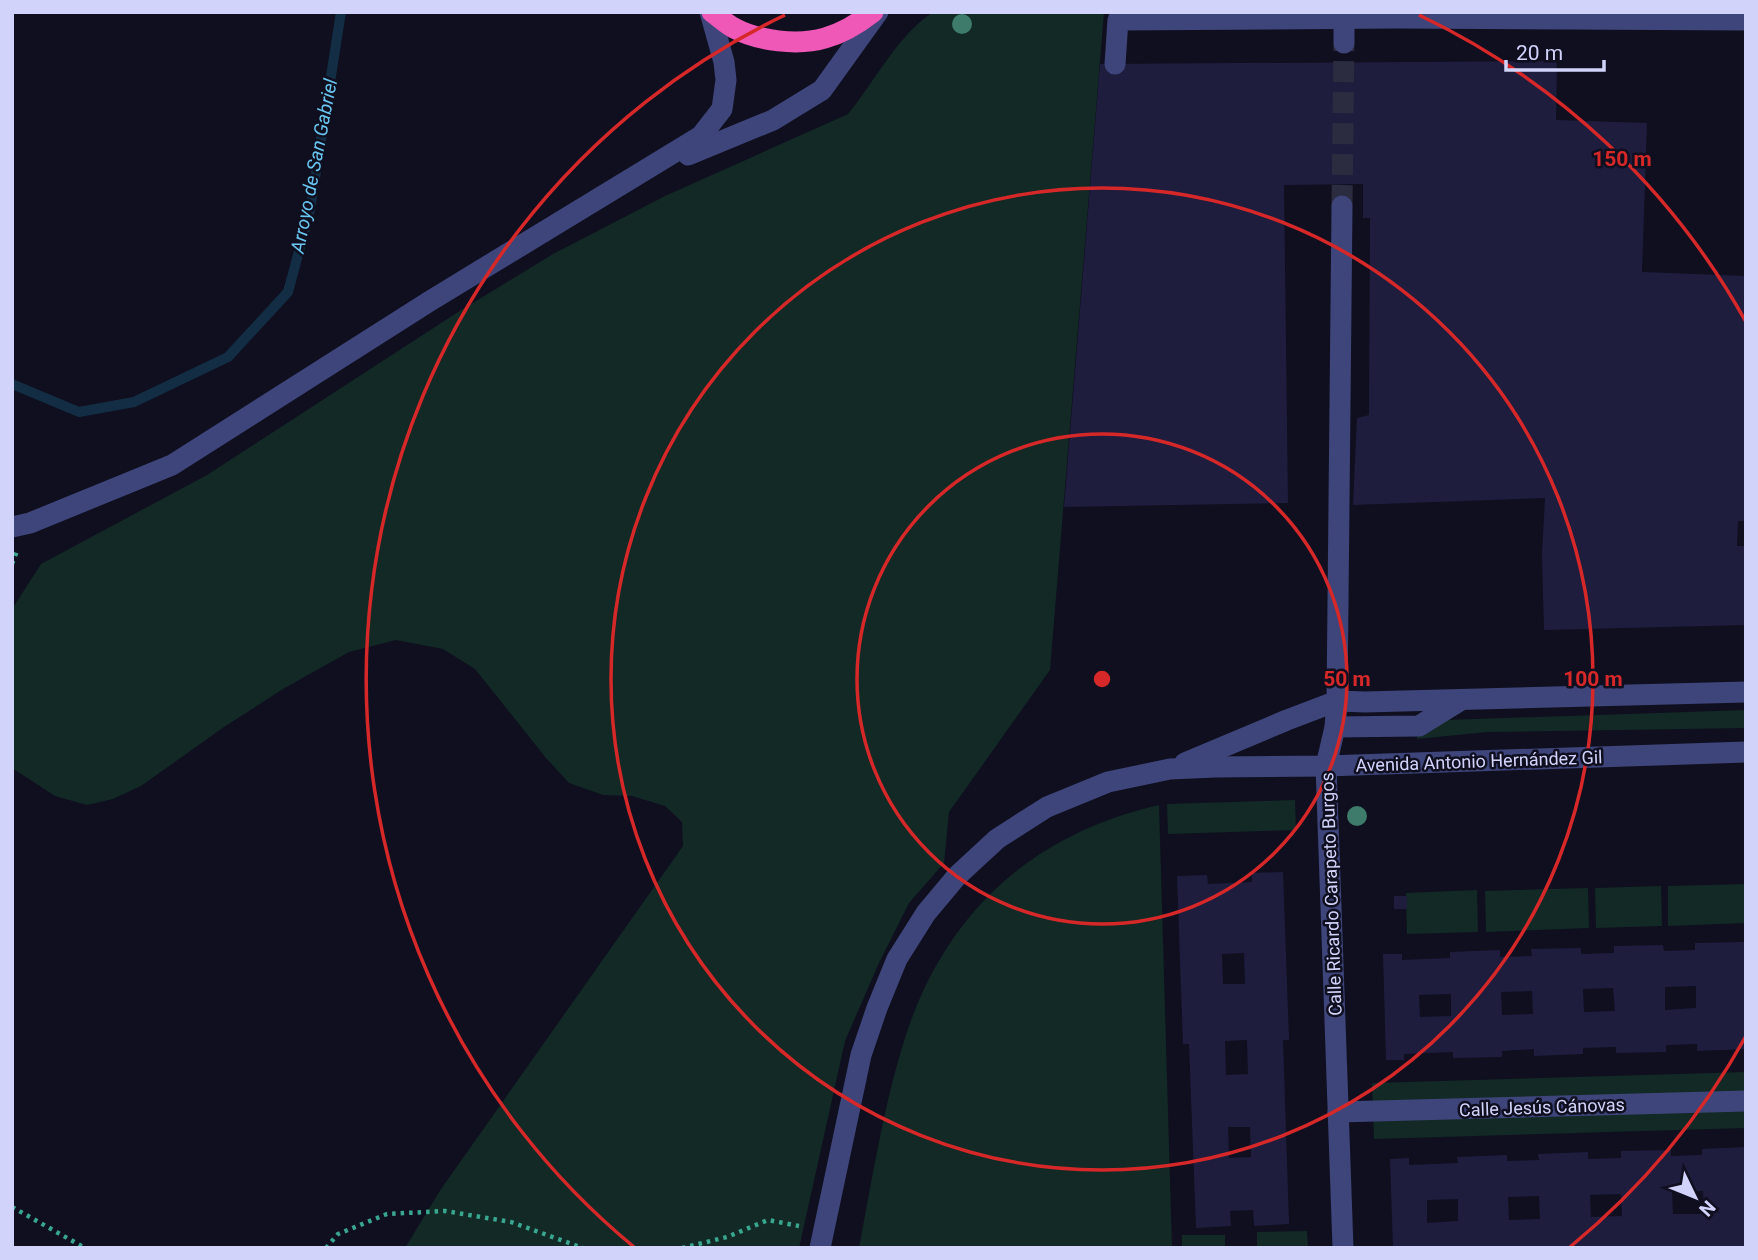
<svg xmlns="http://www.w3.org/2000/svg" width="1758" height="1260" font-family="Roboto,sans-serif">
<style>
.green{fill:#122925}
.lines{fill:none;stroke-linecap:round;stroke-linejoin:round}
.stream{stroke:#132e44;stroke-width:10}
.building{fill:#1f1d3e;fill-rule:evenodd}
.minor-tunnel{stroke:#2c2c40;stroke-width:21;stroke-dasharray:21 10;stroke-linecap:butt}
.path{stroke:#39a790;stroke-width:4.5;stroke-dasharray:3.5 5;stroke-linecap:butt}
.minor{stroke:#3e457a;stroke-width:21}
.highway{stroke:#ef58b6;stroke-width:21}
.tree{fill:#3e7b6a}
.ring{fill:none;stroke:#d62828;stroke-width:3.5}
.labels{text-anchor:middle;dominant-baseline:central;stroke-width:5;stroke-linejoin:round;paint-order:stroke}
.street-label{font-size:18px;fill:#d1d3fb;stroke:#0f0f1f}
.water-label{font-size:19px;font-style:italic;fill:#69c6f1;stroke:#0f0f1f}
.centre{fill:#d62828;stroke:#0f0f1f;stroke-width:3.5}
.ring-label{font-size:21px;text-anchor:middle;font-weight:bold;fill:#d62828;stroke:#0f0f1f;stroke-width:5;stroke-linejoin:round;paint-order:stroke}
</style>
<rect width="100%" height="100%" fill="#0f0f1f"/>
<g class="green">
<path d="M 933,12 L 1104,12 L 1050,670 L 949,812 L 944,863 L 909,903 L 879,963 L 845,1041 L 799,1248 L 405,1248 L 441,1189 L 683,846 L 682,822 L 665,806 L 632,796 L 603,795 L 569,783 L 546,758 L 475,669 L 443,649 L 396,640 L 349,652 L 283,689 L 224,727 L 141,786 L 113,799 L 87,805 L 55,796 L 12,768 L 12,609 L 41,564 L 207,475 L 458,312 L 553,254 L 665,196 L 848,114 C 876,80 896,37 933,12 Z"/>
<path d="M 1746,710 L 1746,728 L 1487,732 L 1417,739 L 1417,736 L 1446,720 Z"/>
<path d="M 1295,800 L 1296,830 L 1168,834 L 1167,804 Z"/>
<path d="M 1159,805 L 1172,1248 L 859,1248 C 873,1175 885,1096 909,1026 C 951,907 1037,833 1159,805 Z"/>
<path d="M 1746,884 L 1746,923 L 1668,926 L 1668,886 Z"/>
<path d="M 1661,886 L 1662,926 L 1596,928 L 1595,888 Z"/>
<path d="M 1588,888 L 1589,928 L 1486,932 L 1485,891 Z"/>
<path d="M 1477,890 L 1478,932 L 1407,934 L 1406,893 Z"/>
<path d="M 1746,1072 L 1746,1128 L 1374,1139 L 1372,1083 Z"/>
<path d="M 1307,1231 L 1308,1248 L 1257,1248 L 1257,1232 Z"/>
<rect x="1182" y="1235" width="43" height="13"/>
</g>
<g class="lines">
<path class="stream" d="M 12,384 L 79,412 L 134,402 L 228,357 L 288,292 L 310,210 L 341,12"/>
</g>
<g class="building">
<path d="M 1557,61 L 1556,120 L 1647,123 L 1642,272 L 1746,276 L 1746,521 L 1738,521 L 1737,546 L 1746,546 L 1746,625 L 1544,630 L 1542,554 L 1545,498 L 1353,505 L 1357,418 L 1369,415 L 1370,218 L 1363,218 L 1363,184 L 1284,185 L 1288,503 L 1064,507 L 1100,64 Z"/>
<path d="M 1283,872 L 1289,1040 L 1283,1040 L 1289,1224 L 1254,1226 L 1253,1210 L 1230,1211 L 1231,1226 L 1196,1228 L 1189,1044 L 1183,1044 L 1177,876 L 1207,875 L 1208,884 L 1252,882 L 1252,873 ZM 1244,953 L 1245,984 L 1223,984 L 1222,954 ZM 1247,1040 L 1248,1074 L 1226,1075 L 1225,1041 ZM 1228,1127 L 1250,1127 L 1251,1157 L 1229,1158 Z"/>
<rect x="1394" y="896" width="13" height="13"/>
<path d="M 1745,942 L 1746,1049 L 1697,1051 L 1697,1044 L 1666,1045 L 1666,1052 L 1616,1053 L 1616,1047 L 1583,1048 L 1583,1054 L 1534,1056 L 1534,1049 L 1502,1051 L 1502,1057 L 1453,1058 L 1453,1052 L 1404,1054 L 1404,1060 L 1386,1060 L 1383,954 L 1402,954 L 1402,960 L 1450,958 L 1450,952 L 1500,950 L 1500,957 L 1532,956 L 1531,949 L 1581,948 L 1581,954 L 1614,953 L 1614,946 L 1663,945 L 1664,951 L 1695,950 L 1695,943 ZM 1696,986 L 1696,1008 L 1665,1010 L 1665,987 ZM 1613,988 L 1615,1011 L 1584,1012 L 1583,989 ZM 1532,991 L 1533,1014 L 1502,1015 L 1501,992 ZM 1451,994 L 1451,1016 L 1420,1017 L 1419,995 Z"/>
<path d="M 1746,1147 L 1746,1248 L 1393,1248 L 1390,1159 L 1409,1158 L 1409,1165 L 1458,1163 L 1457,1157 L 1507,1155 L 1507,1161 L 1539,1160 L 1538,1154 L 1588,1152 L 1588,1159 L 1621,1158 L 1621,1151 L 1671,1150 L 1671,1156 L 1702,1155 L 1702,1149 ZM 1703,1191 L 1704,1214 L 1673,1214 L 1672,1192 ZM 1621,1194 L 1622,1216 L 1591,1217 L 1590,1195 ZM 1539,1196 L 1540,1219 L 1509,1220 L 1508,1197 ZM 1458,1199 L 1458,1221 L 1427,1223 L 1427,1200 Z"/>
</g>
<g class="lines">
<path class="minor-tunnel" d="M 1342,206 L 1344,43"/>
<g class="path">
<path d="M 12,564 L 17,551"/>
<path d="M 12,1207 L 85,1248"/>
<path d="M 326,1248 L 338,1234 L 387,1214 L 445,1211 L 511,1222 L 583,1248"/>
<path d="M 682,1248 L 727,1237 L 768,1220 L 799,1226"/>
</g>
<g class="minor">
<path d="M 1344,43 L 1344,19 L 1347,12"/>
<path d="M 1115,64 L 1118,20 L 1395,18 L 1746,20"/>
<path d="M 688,155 L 773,120 L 822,90 L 878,12"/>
<path d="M 1342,206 L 1337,701 L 1335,727 L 1326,766 L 1343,1248"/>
<path d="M 12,527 L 30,523 L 172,465 L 430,301 L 701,136 L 722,109 L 726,80 L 724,62 L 710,12"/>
<path d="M 1335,727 L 1419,726 L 1461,700"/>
<path d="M 1185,763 L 1287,720 L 1337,701 L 1365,702 L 1746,692"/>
<path d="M 1338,1112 L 1746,1101"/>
<path d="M 820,1248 L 861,1055 L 877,1008 L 897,959 L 926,913 L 957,876 L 997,839 L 1047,807 L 1108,782 L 1170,769 L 1215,767 L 1326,766 L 1746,752"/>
</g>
<path class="highway" d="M 712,12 C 719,17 726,24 734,28 C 758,41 798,46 825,38 C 843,33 859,23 873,12"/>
</g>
<g class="tree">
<circle cx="962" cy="24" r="10"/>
<circle cx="1357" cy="816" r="10"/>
</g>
<g class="ring">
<circle cx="1102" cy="679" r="245"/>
<circle cx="1102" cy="679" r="491"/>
<path d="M1746 1036A736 736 0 0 1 1570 1247M634 1247A736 736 0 0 1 785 15M1419 15A736 736 0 0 1 1746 322"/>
</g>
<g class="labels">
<g class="street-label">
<text transform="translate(1479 761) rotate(-2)">Avenida Antonio Hernández Gil</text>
<text transform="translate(1331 894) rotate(-92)">Calle Ricardo Carapeto Burgos</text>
<text transform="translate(1542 1107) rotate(-2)">Calle Jesús Cánovas</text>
</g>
<g class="water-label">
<text transform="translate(314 166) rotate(-79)">Arroyo de San Gabriel</text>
</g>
</g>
<circle cx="1102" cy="679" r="10" class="centre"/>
<g class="ring-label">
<text x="1622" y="166">150 m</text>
<text x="1347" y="686">50 m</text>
<text x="1593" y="686">100 m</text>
</g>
<rect width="1758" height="1260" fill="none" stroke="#d1d3fb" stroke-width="28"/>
<g transform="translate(1695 1197) rotate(133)" stroke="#0f0f1f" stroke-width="5" paint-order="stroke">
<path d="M0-5L12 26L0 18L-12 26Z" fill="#d1d3fb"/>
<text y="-10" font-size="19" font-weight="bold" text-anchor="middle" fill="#d1d3fb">N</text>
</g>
<path d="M1506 60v10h98v-10" fill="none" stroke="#d1d3fb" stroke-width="3.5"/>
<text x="1516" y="60" font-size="21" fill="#d1d3fb" stroke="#0f0f1f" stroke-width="5" paint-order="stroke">20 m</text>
</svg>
